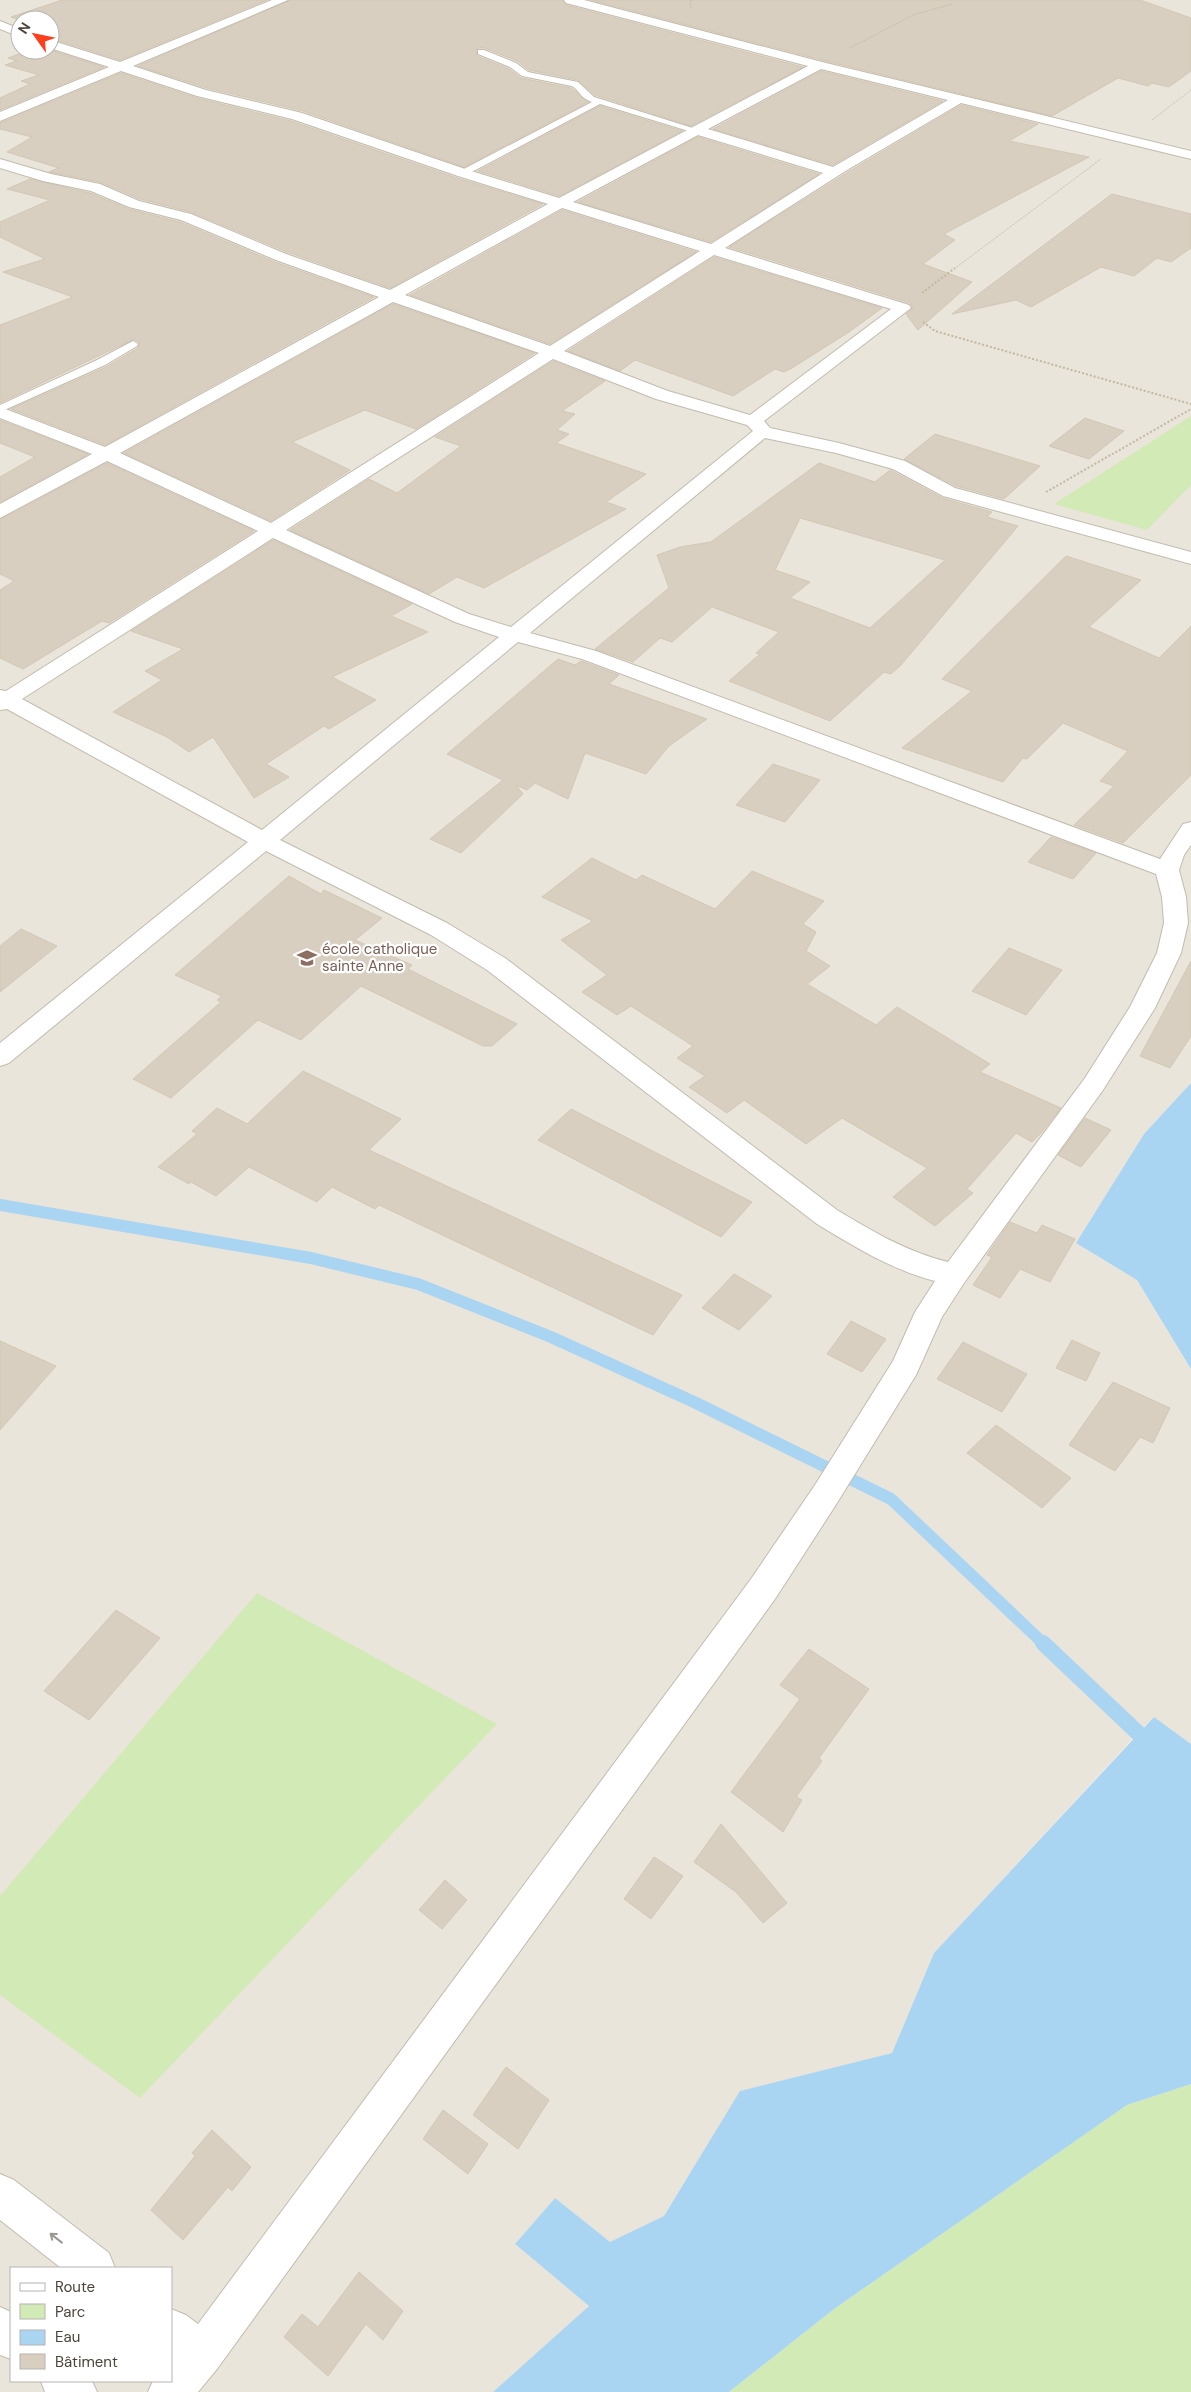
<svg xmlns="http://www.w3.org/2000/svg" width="1191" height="2392" font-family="'DM Sans',sans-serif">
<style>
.residential{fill:#eae5da;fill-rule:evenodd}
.green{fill:#d2eab5}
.water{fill:#a9d4f2}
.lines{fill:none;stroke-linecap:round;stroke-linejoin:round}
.stream-far1{stroke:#a9d4f2;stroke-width:12}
.stream{stroke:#a9d4f2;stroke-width:16}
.building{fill:#d8cfc1;stroke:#d3c7b4;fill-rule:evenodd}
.service-casing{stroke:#c2bbae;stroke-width:2}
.minor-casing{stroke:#c2bbae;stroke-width:2}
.path-far1{stroke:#c4b79f;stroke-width:1;stroke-dasharray:1 1;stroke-linecap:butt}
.path{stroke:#c4b79f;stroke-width:2;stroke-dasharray:2 2;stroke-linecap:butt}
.service{fill:#fff;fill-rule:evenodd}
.minor{fill:#fff;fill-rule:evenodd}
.oneway{stroke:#9c9892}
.labels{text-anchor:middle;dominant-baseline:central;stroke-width:4.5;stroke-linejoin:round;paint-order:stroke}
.education-label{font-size:15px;fill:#785e54;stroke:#fff;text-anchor:start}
</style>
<rect width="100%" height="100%" fill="#f6f3ec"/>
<path class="residential" d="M 0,0 L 1191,0 L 1191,1083 L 1144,1134 L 1076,1243 L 1137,1280 L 1191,1369 L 1191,1744 L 1154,1717 L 1138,1733 L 934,1953 L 892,2053 L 741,2091 L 664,2216 L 610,2243 L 555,2198 L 515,2244 L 589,2306 L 493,2392 L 0,2392 ZM 20,20 L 50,20 L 50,50 L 20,50 ZM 11,2268 L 171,2268 L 171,2381 L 11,2381 Z"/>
<g class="green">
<path d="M 1191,416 L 1191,485 L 1147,530 L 1054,504 Z"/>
<path d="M 257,1593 L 497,1724 L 140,2098 L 0,1995 L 0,1896 Z"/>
<path d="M 1191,2084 L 1191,2392 L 729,2392 L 834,2309 L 1127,2105 Z"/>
</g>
<g class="water">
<path d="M 1191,1083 L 1191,1369 L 1137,1280 L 1076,1243 L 1144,1134 Z"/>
<path d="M 1154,1717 L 1191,1744 L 1191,2084 L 1127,2105 L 834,2309 L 729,2392 L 493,2392 L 589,2306 L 515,2244 L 555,2198 L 610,2242 L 664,2216 L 740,2091 L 892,2053 L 934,1953 Z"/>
</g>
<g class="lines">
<path class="stream-far1" d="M 0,1205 L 311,1258 L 418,1284 L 551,1337 L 694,1402 L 891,1499 L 1044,1644"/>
<path class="stream" d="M 1043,1643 L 1138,1733"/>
</g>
<g class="building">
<path d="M 62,0 L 267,0 L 120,60 L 50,38 L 62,35 L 50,30 L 50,20 L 20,20 L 11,17 Z"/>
<path d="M 290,0 L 562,0 L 566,5 L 803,67 L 691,126 L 595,95 L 578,80 L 529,70 L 517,61 L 485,48 L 478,48 L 476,50 L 477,56 L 509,69 L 521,78 L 571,88 L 588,102 L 464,167 L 303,111 L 207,88 L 138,66 Z"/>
<path d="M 591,0 L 1140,0 L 1191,18 L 1191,71 L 1169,87 L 1152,83 L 1148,86 L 1118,78 L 1052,116 L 822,60 Z"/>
<path d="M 20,47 L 20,50 L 50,50 L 104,67 L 0,110 L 0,98 L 30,84 L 21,81 L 39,75 L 5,65 L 17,61 L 8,58 L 24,52 L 14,48 Z"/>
<path d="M 821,71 L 943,101 L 833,165 L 713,129 Z"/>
<path d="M 121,73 L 197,98 L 291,121 L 457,178 L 543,204 L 390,288 L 287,252 L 191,212 L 140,199 L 100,182 L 49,172 L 59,168 L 7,152 L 32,137 L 0,129 L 0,123 Z"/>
<path d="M 961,105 L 1038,124 L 1009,141 L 1089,157 L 944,234 L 955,240 L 923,264 L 972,282 L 918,330 L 906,314 L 913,308 L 910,303 L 729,247 L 848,172 Z"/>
<path d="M 600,106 L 682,131 L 559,196 L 478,171 Z"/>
<path d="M 698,137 L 819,174 L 711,242 L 578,202 Z"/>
<path d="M 30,179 L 90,193 L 129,209 L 180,222 L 275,262 L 374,297 L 105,445 L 11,409 L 106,367 L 138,348 L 140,343 L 134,339 L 0,403 L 0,325 L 73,297 L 3,272 L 45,259 L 0,237 L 0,222 L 50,200 L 7,189 Z"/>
<path d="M 1112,194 L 1191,214 L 1191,248 L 1171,262 L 1157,258 L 1134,276 L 1101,267 L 1031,307 L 1016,300 L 952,314 Z"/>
<path d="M 562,210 L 696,252 L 550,344 L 410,295 Z"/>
<path d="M 714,257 L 882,308 L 849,332 L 792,368 L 784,372 L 775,369 L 733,396 L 635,360 L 620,371 L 568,351 Z"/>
<path d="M 393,304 L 535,353 L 416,429 L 365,410 L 292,442 L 350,470 L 271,521 L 124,453 Z"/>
<path d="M 553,361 L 605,381 L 562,411 L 575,414 L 557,430 L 569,434 L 556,443 L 646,474 L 606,502 L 626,509 L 484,588 L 457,577 L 429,594 L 290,530 L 369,479 L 397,493 L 461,446 L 435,437 Z"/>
<path d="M 1085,418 L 1124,431 L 1089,459 L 1049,446 Z"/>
<path d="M 0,420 L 88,454 L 0,502 L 0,477 L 35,457 L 0,443 Z"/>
<path d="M 935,434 L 1040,466 L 1004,499 L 956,486 L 904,459 Z"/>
<path d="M 107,463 L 254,531 L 109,623 L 102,621 L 23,669 L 0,658 L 0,590 L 14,581 L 0,574 L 0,520 Z"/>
<path d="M 819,463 L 875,482 L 890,470 L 892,471 L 942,498 L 992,512 L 987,517 L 1018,526 L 901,665 L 891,674 L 884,672 L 830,721 L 729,681 L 760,654 L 756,653 L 779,632 L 712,607 L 672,642 L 660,638 L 633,662 L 595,649 L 669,588 L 657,555 L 680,547 L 711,542 ZM 800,518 L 945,560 L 870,628 L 790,598 L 810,582 L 775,570 Z"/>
<path d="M 273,540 L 412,604 L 391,616 L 428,632 L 332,677 L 376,700 L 329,729 L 324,726 L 266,764 L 289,777 L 254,798 L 213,737 L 189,752 L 167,737 L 113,712 L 162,680 L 145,671 L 183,649 L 131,631 Z"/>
<path d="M 1066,556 L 1141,580 L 1089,627 L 1159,658 L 1191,626 L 1191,775 L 1123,843 L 1074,825 L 1114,786 L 1100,781 L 1128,751 L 1063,723 L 1027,759 L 1023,758 L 1003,782 L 902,748 L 972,691 L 942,679 Z"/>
<path d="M 558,659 L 575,665 L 581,661 L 619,675 L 609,684 L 707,719 L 669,746 L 646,774 L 585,753 L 568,799 L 535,783 L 527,790 L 516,785 L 523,794 L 461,853 L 430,839 L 503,780 L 447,754 Z"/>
<path d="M 773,764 L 820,780 L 785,822 L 736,805 Z"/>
<path d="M 1051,837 L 1096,853 L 1073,879 L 1028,862 Z"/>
<path d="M 592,858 L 636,880 L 642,875 L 715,909 L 752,871 L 824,901 L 803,924 L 816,932 L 806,951 L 830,966 L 807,984 L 876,1025 L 897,1007 L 990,1064 L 980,1072 L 1061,1108 L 1042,1132 L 1032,1142 L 1016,1133 L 967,1189 L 973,1193 L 935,1226 L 893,1197 L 927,1168 L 842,1118 L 806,1144 L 744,1100 L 727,1113 L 689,1087 L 705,1076 L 677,1058 L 693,1046 L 631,1006 L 617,1015 L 582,992 L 607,975 L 561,940 L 593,921 L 542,897 Z"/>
<path d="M 289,876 L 321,894 L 324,890 L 382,918 L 355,940 L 412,965 L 408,969 L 517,1024 L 492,1046 L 483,1046 L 361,986 L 301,1040 L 258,1020 L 171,1098 L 133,1079 L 221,1002 L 217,1000 L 222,996 L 175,975 Z"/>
<path d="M 21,929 L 57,946 L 0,992 L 0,946 Z"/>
<path d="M 1009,948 L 1062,970 L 1026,1015 L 972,991 Z"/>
<path d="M 1191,961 L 1191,1036 L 1170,1068 L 1140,1056 Z"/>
<path d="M 303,1071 L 401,1119 L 369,1150 L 682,1295 L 653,1335 L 379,1205 L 375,1209 L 332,1187 L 317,1202 L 249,1167 L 216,1196 L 191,1182 L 189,1184 L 158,1167 L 197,1134 L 192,1131 L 217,1108 L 247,1124 Z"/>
<path d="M 571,1109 L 752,1202 L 721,1237 L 538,1140 Z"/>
<path d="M 1085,1118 L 1111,1130 L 1081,1167 L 1058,1155 Z"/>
<path d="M 1010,1222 L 1037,1233 L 1042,1225 L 1075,1239 L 1050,1282 L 1020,1269 L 1000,1298 L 973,1285 L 992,1257 L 987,1255 Z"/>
<path d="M 734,1274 L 772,1296 L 739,1330 L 702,1308 Z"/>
<path d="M 851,1321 L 886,1339 L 862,1372 L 827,1354 Z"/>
<path d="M 1072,1340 L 1100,1353 L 1086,1381 L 1056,1368 Z"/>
<path d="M 0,1341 L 56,1366 L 0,1430 Z"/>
<path d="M 963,1342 L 1027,1374 L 1002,1412 L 937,1379 Z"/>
<path d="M 1113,1382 L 1170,1408 L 1153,1443 L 1140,1437 L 1115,1471 L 1069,1445 Z"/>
<path d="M 996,1425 L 1071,1478 L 1042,1508 L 967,1453 Z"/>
<path d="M 116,1610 L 160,1638 L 89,1720 L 44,1691 Z"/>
<path d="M 809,1649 L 869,1689 L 819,1758 L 822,1761 L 796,1797 L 802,1800 L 783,1832 L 731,1792 L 800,1699 L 780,1685 Z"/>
<path d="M 721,1824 L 787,1903 L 763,1923 L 736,1892 L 694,1862 Z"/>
<path d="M 654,1857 L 683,1876 L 651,1919 L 624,1899 Z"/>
<path d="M 445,1880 L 467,1900 L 442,1929 L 419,1910 Z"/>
<path d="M 506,2067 L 549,2100 L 518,2149 L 473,2115 Z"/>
<path d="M 443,2110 L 488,2144 L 468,2174 L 423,2139 Z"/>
<path d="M 212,2130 L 251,2167 L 232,2191 L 228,2187 L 183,2240 L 151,2210 L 195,2156 L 192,2153 Z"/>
<path d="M 359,2272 L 403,2311 L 383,2340 L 366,2324 L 328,2376 L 284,2337 L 302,2314 L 318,2327 Z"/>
</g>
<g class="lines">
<defs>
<g id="service">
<path d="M 478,50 L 484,50 L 516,63 L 528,72 L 578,82 L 594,97 L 699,130 L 692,132 L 600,104 L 466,175 L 460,175 L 460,171 L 592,102 C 580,98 580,91 572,86 L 522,76 L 510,67 L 478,54 Z"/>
<path d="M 133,341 L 138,344 L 137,346 L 105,365 L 0,412 L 0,405 L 97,360 Z"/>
</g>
<g id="minor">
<path d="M 272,0 L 288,0 L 133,66 L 206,90 L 302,113 L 468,170 L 559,198 L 808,66 L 566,3 L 564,0 L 584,0 L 822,62 L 1191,151 L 1191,159 L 961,103 L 847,170 L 725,248 L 909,305 L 911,308 L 764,421 L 770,428 L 839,443 L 905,461 L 955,488 L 1191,552 L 1191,564 L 943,496 L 893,469 L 836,453 L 765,438 L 530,633 L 596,651 L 1160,859 L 1183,824 L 1191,822 L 1191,845 L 1184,855 L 1179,870 L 1186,897 L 1188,923 L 1181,953 L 1155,1008 L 1103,1090 L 964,1283 L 942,1317 L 916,1375 L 837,1503 L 775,1599 L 217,2369 L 198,2392 L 148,2392 L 153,2381 L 171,2381 L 171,2309 L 186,2315 L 198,2324 L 751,1579 L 815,1485 L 893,1361 L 915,1312 L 935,1281 C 892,1270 855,1247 817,1224 L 487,970 L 431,935 L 266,851 L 9,1063 L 0,1066 L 0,1043 L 248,842 L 7,709 L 0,710 L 0,690 L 6,691 L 258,531 L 107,461 L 0,518 L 0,504 L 92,454 L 0,418 L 0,407 L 105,447 L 379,297 L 276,260 L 181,220 L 129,207 L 91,191 L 43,181 L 0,168 L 0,159 L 51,174 L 100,184 L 139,201 L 191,214 L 286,254 L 390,290 L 548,204 L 458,176 L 292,119 L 197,96 L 121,71 L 0,121 L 0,112 L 109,67 L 50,48 L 50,40 L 120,62 ZM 821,69 L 948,100 L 833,167 L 708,129 ZM 698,135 L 823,173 L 711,244 L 573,202 ZM 562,208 L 700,251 L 550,346 L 405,295 ZM 714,255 L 891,309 L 750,415 L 668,391 L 564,351 ZM 393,302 L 539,353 L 271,523 L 120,453 ZM 553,359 L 656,399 L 747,425 L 753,431 L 511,627 L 469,614 L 286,530 ZM 273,538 L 455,622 L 499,637 L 262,830 L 22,699 ZM 518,642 L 582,659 L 1156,874 L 1162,897 L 1164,923 L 1157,953 L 1130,1007 L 1085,1078 L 948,1262 C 907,1252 872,1231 837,1210 L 505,958 L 447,923 L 280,840 Z"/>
<path d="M 0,21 L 20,29 L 20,37 L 0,29 Z"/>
<path d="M 0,2174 L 14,2180 L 109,2253 L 115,2268 L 61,2268 L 0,2220 Z"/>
<path d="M 0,2307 L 11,2312 L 11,2359 L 0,2355 Z"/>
<path d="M 41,2381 L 92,2381 L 97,2392 L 45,2392 Z"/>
</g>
</defs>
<use href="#service" class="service-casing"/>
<use href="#minor" class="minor-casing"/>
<g class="path-far1">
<path d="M 691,8 L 690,1 L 693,0"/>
<path d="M 850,48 L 913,15 L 952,4"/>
<path d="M 1152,120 L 1191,90"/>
<path d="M 954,269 L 1101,159"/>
</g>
<g class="path">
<path d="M 922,293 L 955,268"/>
<path d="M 923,322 L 935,331 L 1191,404"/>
<path d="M 1046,492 L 1191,409"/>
</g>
<use href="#service" class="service"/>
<use href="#minor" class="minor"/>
</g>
<defs><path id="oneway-shaft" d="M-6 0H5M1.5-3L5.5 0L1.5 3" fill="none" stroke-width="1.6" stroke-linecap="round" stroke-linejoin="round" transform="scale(1.25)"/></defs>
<use class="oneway" href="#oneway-shaft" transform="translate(56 2238) rotate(-142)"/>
<defs>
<symbol id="university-bare" viewBox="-9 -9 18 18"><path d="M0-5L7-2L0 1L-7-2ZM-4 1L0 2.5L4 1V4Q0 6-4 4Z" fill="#8d6e63" stroke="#fff" stroke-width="2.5" paint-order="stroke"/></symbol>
</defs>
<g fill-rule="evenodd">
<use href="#university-bare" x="293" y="944" width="28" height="28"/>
</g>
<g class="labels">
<g class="education-label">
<text x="322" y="949">école catholique<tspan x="322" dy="17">sainte Anne</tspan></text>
</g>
</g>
<rect x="10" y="2267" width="162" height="115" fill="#ffffff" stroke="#b7b4b0"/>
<rect x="20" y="2283" width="25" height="8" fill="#ffffff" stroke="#b7b4b0"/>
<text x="55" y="2292" font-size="15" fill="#4b4439">Route</text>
<rect x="20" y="2304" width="25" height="15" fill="#d2eab5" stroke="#b7b4b0"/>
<text x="55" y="2317" font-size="15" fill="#4b4439">Parc</text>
<rect x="20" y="2330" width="25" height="15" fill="#a9d4f2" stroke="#b7b4b0"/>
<text x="55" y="2342" font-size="15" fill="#4b4439">Eau</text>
<rect x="20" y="2354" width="25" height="15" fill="#d8cfc1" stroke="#b7b4b0"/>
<text x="55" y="2367" font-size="15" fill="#4b4439">Bâtiment</text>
<g transform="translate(35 35) rotate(303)"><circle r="24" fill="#ffffff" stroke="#b7b4b0"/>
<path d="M0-4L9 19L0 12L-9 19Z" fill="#fc3f1d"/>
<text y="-8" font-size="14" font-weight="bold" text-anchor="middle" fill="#4b4439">N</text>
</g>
</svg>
